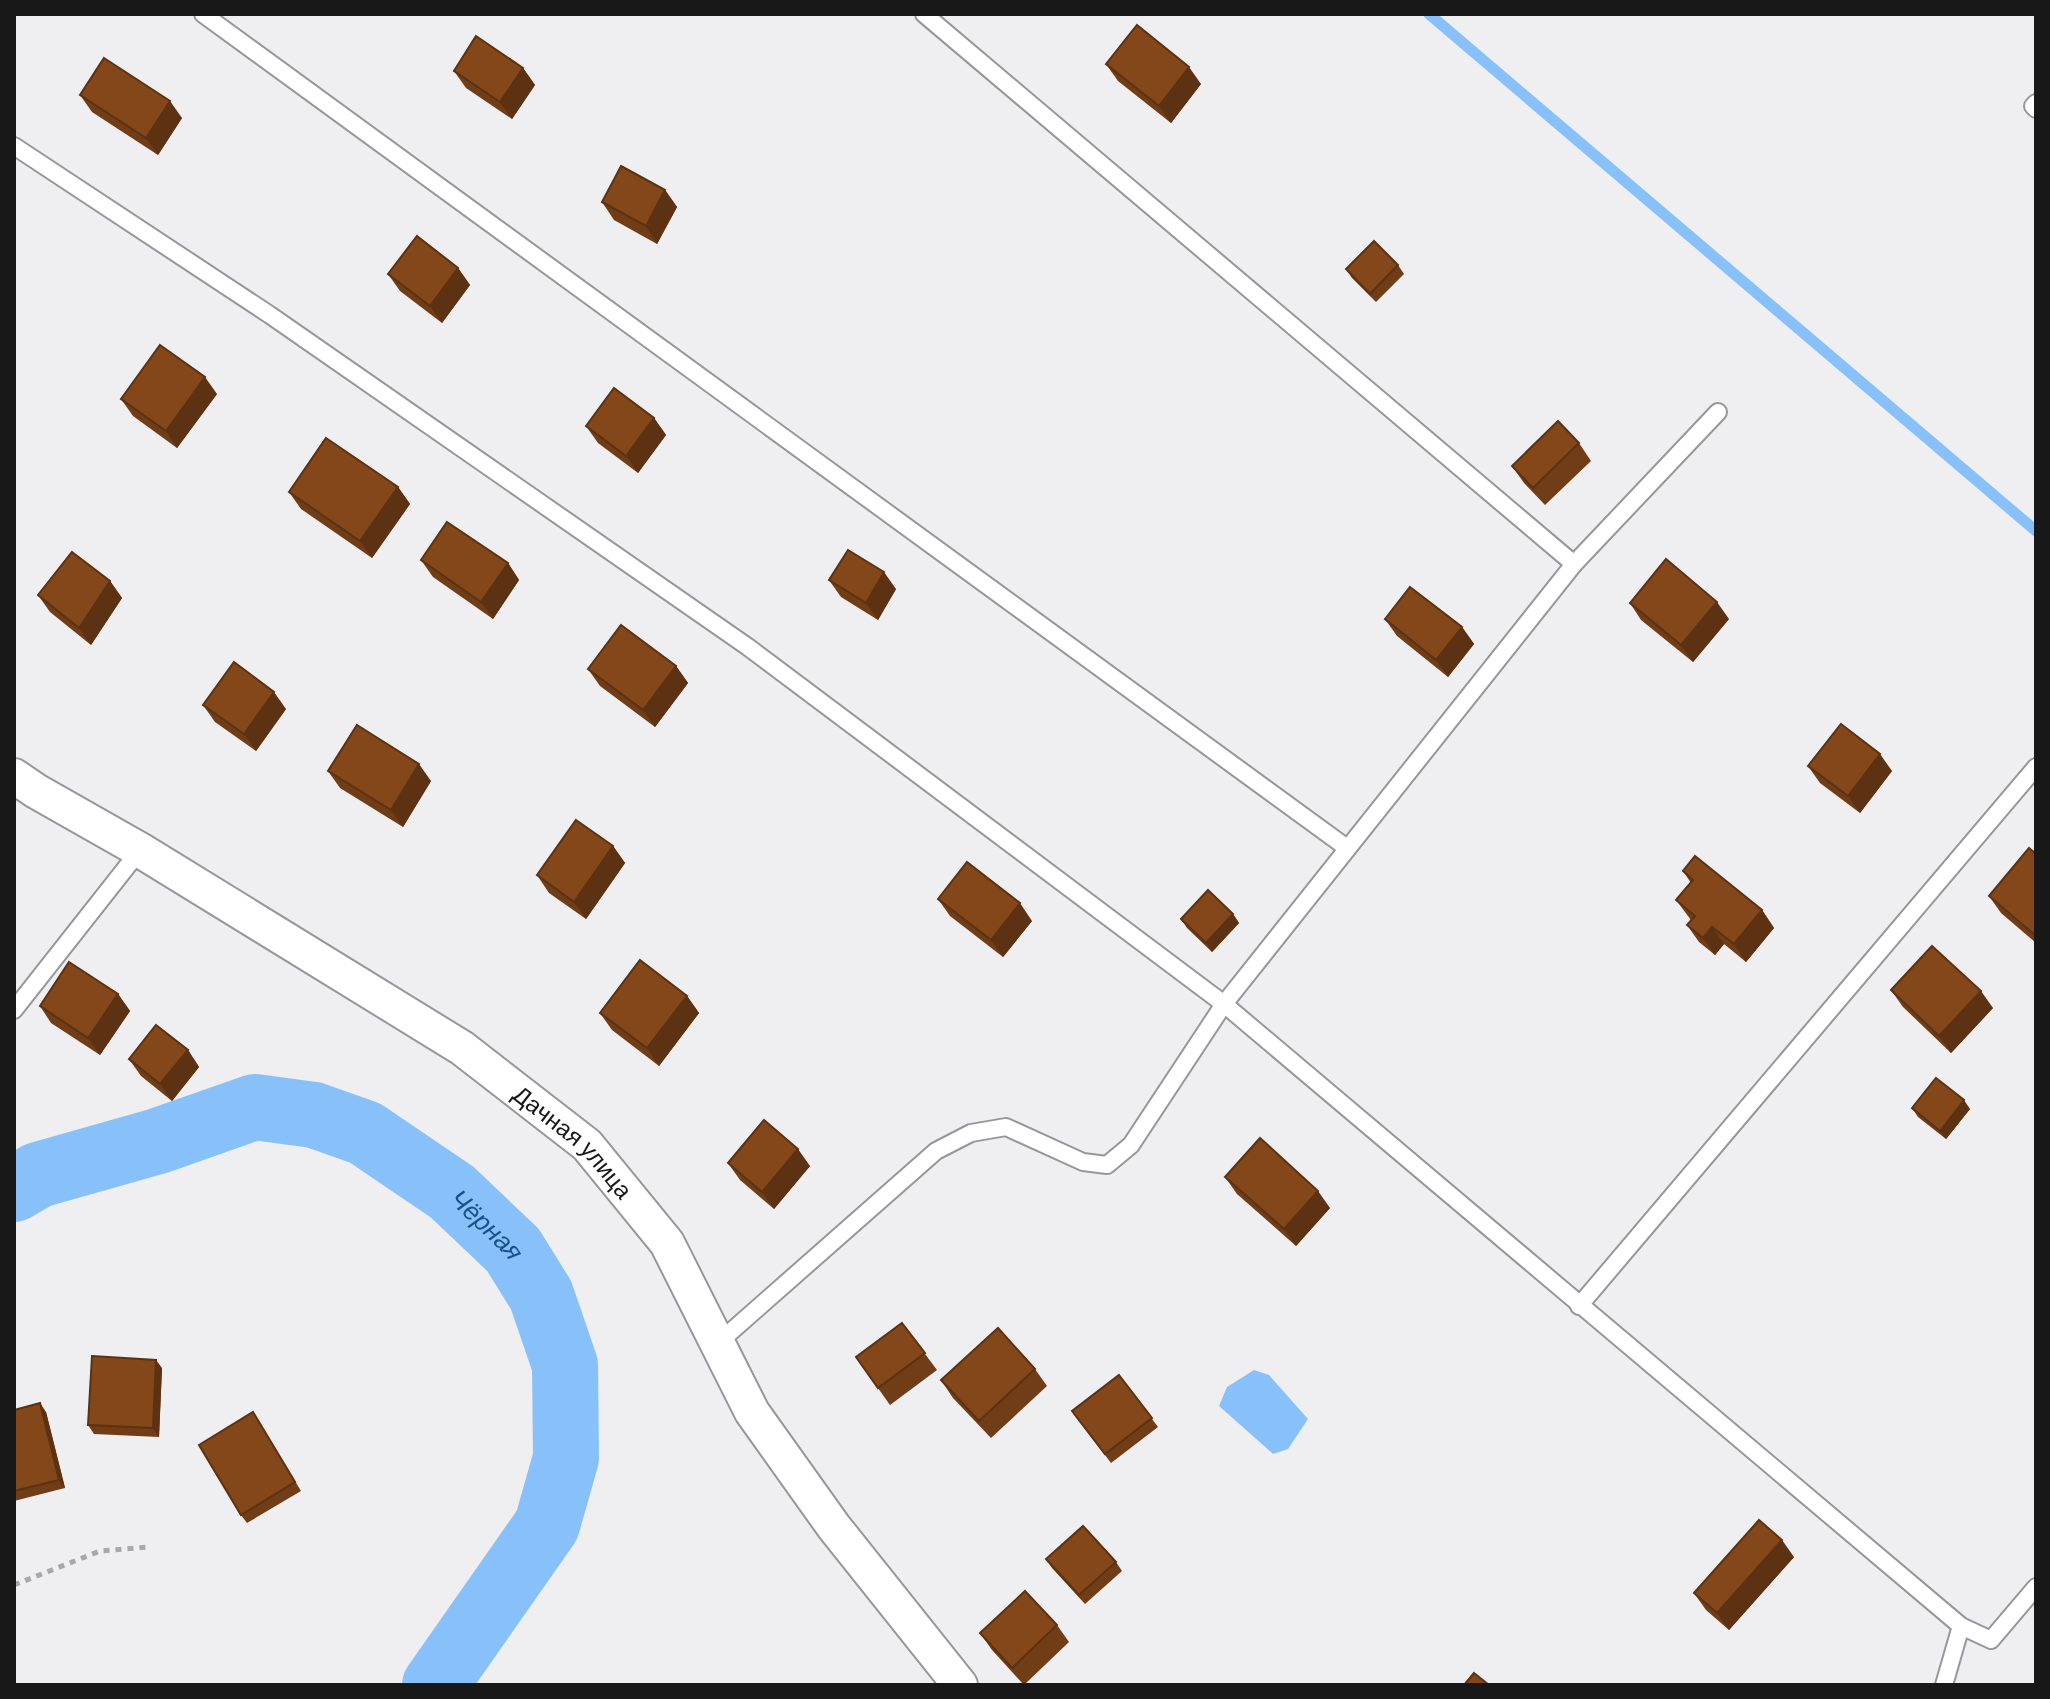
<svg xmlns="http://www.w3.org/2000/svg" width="2050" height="1699" font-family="'DM Sans',sans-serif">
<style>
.water{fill:#88c1f9}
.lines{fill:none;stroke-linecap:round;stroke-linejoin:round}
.stream{stroke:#88c1f9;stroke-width:11}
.river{stroke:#88c1f9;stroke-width:66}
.service-casing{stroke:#979698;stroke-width:20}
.minor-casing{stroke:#979698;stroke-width:38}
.path{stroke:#a8a7a9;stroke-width:5;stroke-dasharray:6 6;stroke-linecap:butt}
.service{stroke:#fff;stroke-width:16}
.minor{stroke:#fff;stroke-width:34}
.wall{fill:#713d16}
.shaded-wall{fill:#5c3212}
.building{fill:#834719;stroke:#5c3212;stroke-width:2}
.labels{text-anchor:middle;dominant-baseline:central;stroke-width:8;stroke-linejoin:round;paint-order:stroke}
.street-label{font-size:24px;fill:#181819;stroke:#fff}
.water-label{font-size:26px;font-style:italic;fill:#185387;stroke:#fff}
</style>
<rect width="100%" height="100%" fill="#efeef0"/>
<path class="water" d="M 1254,1370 L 1269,1375 L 1308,1419 L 1288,1449 L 1273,1454 L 1219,1406 L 1227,1387 Z"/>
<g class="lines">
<path class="stream" d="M 1429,14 L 2036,531"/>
<path class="river" id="s1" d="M 14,1189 L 38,1175 L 158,1141 L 255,1107 L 314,1115 L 365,1133 L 452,1192 L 513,1250 L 541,1295 L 565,1365 L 566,1458 L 547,1525 L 435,1685"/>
<defs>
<g id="service">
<path d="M 203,14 L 1347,848"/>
<path d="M 924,14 L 1574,564"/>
<path d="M 2036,103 L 2033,106 L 2036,109"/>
<path d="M 14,146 L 270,315 L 748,647 L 1224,1004 L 1961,1626 L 1991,1640 L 2036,1587"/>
<path d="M 14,1010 L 140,850"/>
<path d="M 1579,1306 L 2036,767"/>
<path d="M 718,1343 L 936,1151 L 971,1133 L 1006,1127 L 1083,1162 L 1107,1165 L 1131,1145 L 1224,1004 L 1574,564 L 1718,412"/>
<path d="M 1944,1685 L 1961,1626"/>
</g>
<g id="minor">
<path id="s2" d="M 14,776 L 36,791 L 140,850 L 462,1048 L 587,1145 L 667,1243 L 752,1412 L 834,1527 L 960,1685"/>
</g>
</defs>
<use href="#service" class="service-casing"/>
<use href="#minor" class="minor-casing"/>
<path class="path" d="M 14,1585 L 100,1551 L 149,1547"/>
<use href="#service" class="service"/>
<use href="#minor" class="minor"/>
</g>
<g class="wall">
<path d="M 1106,64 L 1201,84 L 1171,123 L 1118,81 Z"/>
<path d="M 523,68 L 535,85 L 512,119 L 466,88 L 454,71 Z"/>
<path d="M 80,95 L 182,118 L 158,155 L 92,112 Z"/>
<path d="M 665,190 L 677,207 L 657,244 L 614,220 L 602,202 Z"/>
<path d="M 1398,265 L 1404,274 L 1376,302 L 1352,278 L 1346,269 Z"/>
<path d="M 458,268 L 470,285 L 442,323 L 400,291 L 388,274 Z"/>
<path d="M 217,394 L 177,448 L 133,416 L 121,399 Z"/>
<path d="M 654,418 L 666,435 L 638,473 L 598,443 L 586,426 Z"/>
<path d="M 1579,443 L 1591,461 L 1545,505 L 1524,483 L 1512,466 Z"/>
<path d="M 398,487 L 410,504 L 372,558 L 301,509 L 289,492 Z"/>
<path d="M 421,560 L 508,563 L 519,580 L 493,619 L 433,577 Z"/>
<path d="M 829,580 L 896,589 L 878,620 L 841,597 Z"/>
<path d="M 110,581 L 122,598 L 91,645 L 50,612 L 38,595 Z"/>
<path d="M 1630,603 L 1729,619 L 1693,662 L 1641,620 Z"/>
<path d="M 1385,619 L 1462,627 L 1474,644 L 1448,677 L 1397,636 Z"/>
<path d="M 676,666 L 688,683 L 655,727 L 600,686 L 588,669 Z"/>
<path d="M 203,705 L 286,709 L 256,751 L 215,722 Z"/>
<path d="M 1808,766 L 1892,771 L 1860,813 L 1820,783 Z"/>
<path d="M 328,771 L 431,781 L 403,827 L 340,788 Z"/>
<path d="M 613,846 L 625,863 L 586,919 L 549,893 L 537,875 Z"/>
<path d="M 2036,854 L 2036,943 L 2001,913 L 1989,896 Z"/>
<path d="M 1683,871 L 1762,910 L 1774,928 L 1746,962 L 1724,944 L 1715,955 L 1699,942 L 1687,925 L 1691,920 L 1676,900 L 1691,883 Z"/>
<path d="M 938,899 L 1032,921 L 1003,957 L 950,916 Z"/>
<path d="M 1233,914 L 1239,923 L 1212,952 L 1187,928 L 1181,919 Z"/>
<path d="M 1891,990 L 1993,1008 L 1951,1053 L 1903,1007 Z"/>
<path d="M 118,994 L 130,1011 L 100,1055 L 51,1023 L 40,1006 Z"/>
<path d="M 687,996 L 699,1013 L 659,1066 L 612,1030 L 600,1013 Z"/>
<path d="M 188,1050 L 199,1067 L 172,1101 L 141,1076 L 129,1059 Z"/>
<path d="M 1912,1108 L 1970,1109 L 1946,1139 L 1918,1117 Z"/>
<path d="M 728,1163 L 810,1166 L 774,1209 L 740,1180 Z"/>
<path d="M 1225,1177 L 1330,1208 L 1296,1246 L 1237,1194 Z"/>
<path d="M 902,1323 L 937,1370 L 890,1405 L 856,1357 Z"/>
<path d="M 162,1368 L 159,1437 L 94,1434 L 88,1425 Z"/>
<path d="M 1035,1369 L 1047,1386 L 991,1438 L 953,1398 L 941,1380 Z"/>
<path d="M 1119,1375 L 1158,1427 L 1111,1463 L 1072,1411 Z"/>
<path d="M 14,1410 L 46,1412 L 65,1488 L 14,1501 Z"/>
<path d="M 253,1412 L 301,1491 L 247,1523 L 241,1515 Z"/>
<path d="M 1794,1557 L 1729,1630 L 1706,1610 L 1694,1593 Z"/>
<path d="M 1046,1559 L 1116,1562 L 1122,1571 L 1085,1604 L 1052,1568 Z"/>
<path d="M 1057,1625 L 1069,1642 L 1024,1685 L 992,1650 L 980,1633 Z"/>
</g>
<g class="shaded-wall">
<path d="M 1189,67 L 1201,84 L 1171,123 L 1159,106 Z"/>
<path d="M 523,68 L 535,85 L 512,119 L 500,102 Z"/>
<path d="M 170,101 L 182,118 L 158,155 L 146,138 Z"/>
<path d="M 665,190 L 677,207 L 657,244 L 646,226 Z"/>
<path d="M 458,268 L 470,285 L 442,323 L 430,306 Z"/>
<path d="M 205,377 L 217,394 L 177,448 L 166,431 Z"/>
<path d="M 654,418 L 666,435 L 638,473 L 626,456 Z"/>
<path d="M 398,487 L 410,504 L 372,558 L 360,541 Z"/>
<path d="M 508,563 L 519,580 L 493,619 L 481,602 Z"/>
<path d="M 884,572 L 896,589 L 878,620 L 866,603 Z"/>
<path d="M 110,581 L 122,598 L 91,645 L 79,628 Z"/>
<path d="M 1717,602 L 1729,619 L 1693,662 L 1681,645 Z"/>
<path d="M 1462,627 L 1474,644 L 1448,677 L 1436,660 Z"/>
<path d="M 676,666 L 688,683 L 655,727 L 643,710 Z"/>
<path d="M 274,692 L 286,709 L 256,751 L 244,734 Z"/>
<path d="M 1880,754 L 1892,771 L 1860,813 L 1848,796 Z"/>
<path d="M 419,764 L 431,781 L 403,827 L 391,810 Z"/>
<path d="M 613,846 L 625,863 L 586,919 L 574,902 Z"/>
<path d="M 1020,903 L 1032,921 L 1003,957 L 991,940 Z"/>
<path d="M 1762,910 L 1774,928 L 1746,962 L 1734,944 Z"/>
<path d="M 1233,914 L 1239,923 L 1212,952 L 1206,943 Z"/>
<path d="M 1712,927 L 1724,944 L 1715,955 L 1703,938 Z"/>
<path d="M 1981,991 L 1993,1008 L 1951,1053 L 1939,1036 Z"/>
<path d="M 118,994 L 130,1011 L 100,1055 L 88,1038 Z"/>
<path d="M 687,996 L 699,1013 L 659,1066 L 647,1048 Z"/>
<path d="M 188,1050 L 199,1067 L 172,1101 L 160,1084 Z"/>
<path d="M 1964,1100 L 1970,1109 L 1946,1139 L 1940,1131 Z"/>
<path d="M 798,1149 L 810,1166 L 774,1209 L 762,1192 Z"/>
<path d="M 1318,1191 L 1330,1208 L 1296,1246 L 1284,1229 Z"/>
<path d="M 156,1360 L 162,1368 L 159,1437 L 153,1428 Z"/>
<path d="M 40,1403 L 46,1412 L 65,1488 L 59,1480 Z"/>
<path d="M 1782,1540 L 1794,1557 L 1729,1630 L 1717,1613 Z"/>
</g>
<g class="building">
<path d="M 1137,25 L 1189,67 L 1159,106 L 1106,64 Z"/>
<path d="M 476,36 L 523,68 L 500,102 L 454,71 Z"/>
<path d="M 104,58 L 170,101 L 146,138 L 80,95 Z"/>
<path d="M 621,166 L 665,190 L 646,226 L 602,202 Z"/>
<path d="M 417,236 L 458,268 L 430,306 L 388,274 Z"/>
<path d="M 1374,241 L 1398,265 L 1370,294 L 1346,269 Z"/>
<path d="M 160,345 L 205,377 L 166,431 L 121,399 Z"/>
<path d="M 614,388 L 654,418 L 626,456 L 586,426 Z"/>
<path d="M 1558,421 L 1579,443 L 1533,488 L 1512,466 Z"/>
<path d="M 326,438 L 398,487 L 360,541 L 289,492 Z"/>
<path d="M 447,522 L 508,563 L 481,602 L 421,560 Z"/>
<path d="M 848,550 L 884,572 L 866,603 L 829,580 Z"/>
<path d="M 72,552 L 110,581 L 79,628 L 38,595 Z"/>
<path d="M 1666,559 L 1717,602 L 1681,645 L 1630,603 Z"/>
<path d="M 1410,587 L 1462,627 L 1436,660 L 1385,619 Z"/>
<path d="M 621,625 L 676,666 L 643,710 L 588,669 Z"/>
<path d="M 234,662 L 274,692 L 244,734 L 203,705 Z"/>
<path d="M 1841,724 L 1880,754 L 1848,796 L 1808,766 Z"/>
<path d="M 357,725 L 419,764 L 391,810 L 328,771 Z"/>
<path d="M 576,820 L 613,846 L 574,902 L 537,875 Z"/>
<path d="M 2029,848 L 2036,854 L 2036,936 L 1989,896 Z"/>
<path d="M 1695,856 L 1762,910 L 1734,944 L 1712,927 L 1703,938 L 1687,925 L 1695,916 L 1676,900 L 1693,880 L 1683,871 Z"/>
<path d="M 967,862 L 1020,903 L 991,940 L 938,899 Z"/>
<path d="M 1208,890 L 1233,914 L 1206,943 L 1181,919 Z"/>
<path d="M 1932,946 L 1981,991 L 1939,1036 L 1891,990 Z"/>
<path d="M 640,960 L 687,996 L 647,1048 L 600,1013 Z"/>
<path d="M 69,962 L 118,994 L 88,1038 L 40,1006 Z"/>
<path d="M 156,1025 L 188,1050 L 160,1084 L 129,1059 Z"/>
<path d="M 1936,1078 L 1964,1100 L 1940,1131 L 1912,1108 Z"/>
<path d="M 764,1120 L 798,1149 L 762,1192 L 728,1163 Z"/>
<path d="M 1260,1138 L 1318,1191 L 1284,1229 L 1225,1177 Z"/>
<path d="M 902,1323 L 925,1353 L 878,1388 L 856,1357 Z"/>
<path d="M 998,1328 L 1035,1369 L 979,1421 L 941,1380 Z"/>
<path d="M 92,1356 L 156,1360 L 153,1428 L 88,1425 Z"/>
<path d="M 1119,1375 L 1152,1418 L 1105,1454 L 1072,1411 Z"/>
<path d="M 40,1403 L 59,1480 L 14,1491 L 14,1410 Z"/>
<path d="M 253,1412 L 295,1482 L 241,1515 L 199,1445 Z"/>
<path d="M 1759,1520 L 1782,1540 L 1717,1613 L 1694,1593 Z"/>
<path d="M 1083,1526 L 1116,1562 L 1079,1595 L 1046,1559 Z"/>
<path d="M 1025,1591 L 1057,1625 L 1012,1668 L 980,1633 Z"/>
<path d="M 1474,1673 L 1489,1685 L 1464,1685 Z"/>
</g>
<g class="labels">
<g class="street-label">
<text stroke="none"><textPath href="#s2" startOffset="670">Дачная улица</textPath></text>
</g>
<g class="water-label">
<text stroke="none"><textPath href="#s1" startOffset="522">Чёрная</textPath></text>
</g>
</g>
<rect width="2050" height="1699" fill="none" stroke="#181819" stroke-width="32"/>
</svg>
